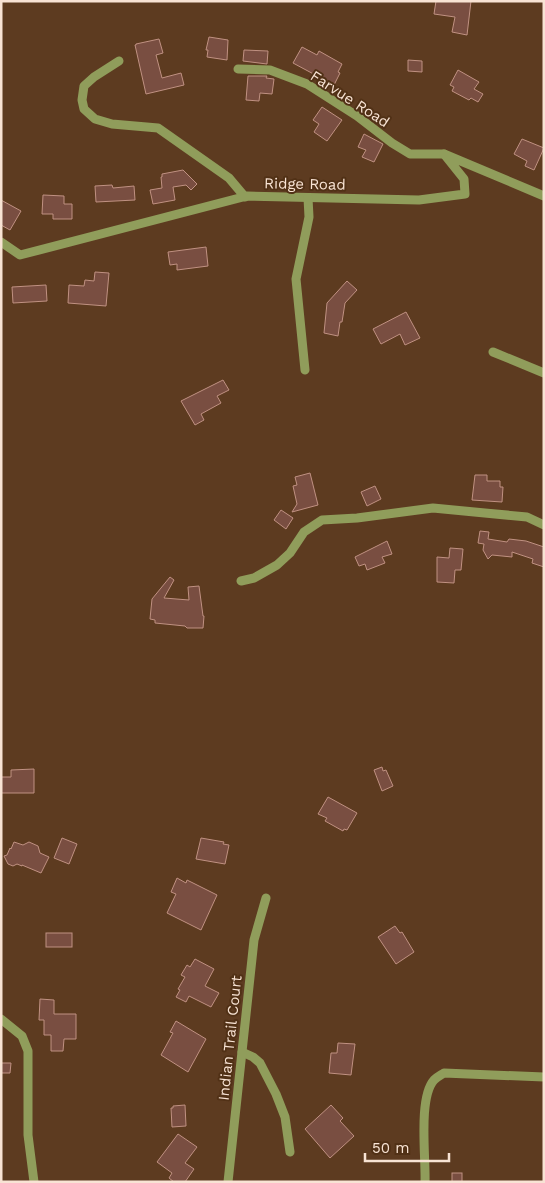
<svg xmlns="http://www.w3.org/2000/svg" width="545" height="1183" font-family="'Work Sans',sans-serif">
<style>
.building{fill:#794e41;stroke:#c09182}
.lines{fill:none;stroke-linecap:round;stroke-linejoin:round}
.minor{stroke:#909d5b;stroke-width:9}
.labels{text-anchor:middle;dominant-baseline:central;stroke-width:4;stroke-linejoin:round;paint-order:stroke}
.street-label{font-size:15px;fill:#f8e3d4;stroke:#513116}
</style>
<rect width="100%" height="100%" fill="#5d3b20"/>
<g class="building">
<path d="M 436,1 L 471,1 L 467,35 L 452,32 L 455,17 L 434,14 Z"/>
<path d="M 209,37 L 228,40 L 227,60 L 207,57 L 208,50 L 206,50 Z"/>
<path d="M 159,39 L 163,53 L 156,55 L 162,78 L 181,73 L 184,85 L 146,94 L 135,45 L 136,45 L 136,44 Z"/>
<path d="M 302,47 L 317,55 L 319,51 L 342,64 L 338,72 L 340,73 L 334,85 L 293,63 Z"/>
<path d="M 244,50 L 268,51 L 267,64 L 243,61 Z"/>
<path d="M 408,60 L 422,61 L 422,72 L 408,71 Z"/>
<path d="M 458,70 L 479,82 L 474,89 L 483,94 L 478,102 L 471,98 L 469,100 L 452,91 L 454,87 L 450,85 Z"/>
<path d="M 248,76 L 267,76 L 266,78 L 274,79 L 272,94 L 260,93 L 259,101 L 246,100 Z"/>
<path d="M 322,107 L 342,120 L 327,141 L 314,132 L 319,124 L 313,120 Z"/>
<path d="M 364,134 L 383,144 L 374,162 L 362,157 L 366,150 L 358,147 Z"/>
<path d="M 522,139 L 544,148 L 534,170 L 525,166 L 527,161 L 514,154 Z"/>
<path d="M 183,170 L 197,184 L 191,190 L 186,185 L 173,187 L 175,200 L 153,204 L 150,190 L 162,188 L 161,177 L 162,177 L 162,174 Z"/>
<path d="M 112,185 L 113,188 L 134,186 L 135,200 L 96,202 L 95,186 Z"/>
<path d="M 43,195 L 64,196 L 64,204 L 72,204 L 72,219 L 53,219 L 53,214 L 42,214 Z"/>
<path d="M 1,200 L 21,211 L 10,230 L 1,225 Z"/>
<path d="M 206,247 L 208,266 L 177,270 L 177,264 L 170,265 L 168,252 Z"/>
<path d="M 95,272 L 109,273 L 106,306 L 68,303 L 69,285 L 84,286 L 85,280 L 94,281 Z"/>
<path d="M 347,281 L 357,290 L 345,303 L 342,322 L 340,322 L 338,336 L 324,333 L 327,303 Z"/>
<path d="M 46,285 L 47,301 L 13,303 L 12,287 Z"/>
<path d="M 406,312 L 420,338 L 405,345 L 400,334 L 381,344 L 373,329 Z"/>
<path d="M 223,380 L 229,390 L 217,396 L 221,403 L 201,414 L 204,420 L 195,425 L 181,401 Z"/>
<path d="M 310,473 L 318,505 L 292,512 L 297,504 L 293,486 L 297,485 L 295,477 Z"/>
<path d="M 475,475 L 487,475 L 487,481 L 500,481 L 500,487 L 503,487 L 502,502 L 472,500 Z"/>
<path d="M 375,486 L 381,499 L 367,506 L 361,492 Z"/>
<path d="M 281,510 L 293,518 L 286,529 L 274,520 Z"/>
<path d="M 480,531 L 489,532 L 488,539 L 507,542 L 509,539 L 526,541 L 544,547 L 544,567 L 532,563 L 533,559 L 512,552 L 512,557 L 492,555 L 488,559 L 483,550 L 484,544 L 478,543 Z"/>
<path d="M 387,541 L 392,554 L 382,557 L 385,563 L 367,570 L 365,564 L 359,566 L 355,557 Z"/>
<path d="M 450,548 L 463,549 L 461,570 L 455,570 L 454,583 L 437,582 L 437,557 L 449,558 Z"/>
<path d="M 170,577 L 174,580 L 164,598 L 189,600 L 188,587 L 199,586 L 203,616 L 204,616 L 203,628 L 187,628 L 185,626 L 155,623 L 155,620 L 150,619 L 152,599 Z"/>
<path d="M 382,767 L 383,771 L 386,770 L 393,786 L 382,791 L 374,770 Z"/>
<path d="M 34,769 L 34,793 L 1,793 L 1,777 L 11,777 L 11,770 Z"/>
<path d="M 328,797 L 357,813 L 347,830 L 344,829 L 343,831 L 325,821 L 327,818 L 318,814 Z"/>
<path d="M 62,838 L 77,844 L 69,864 L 54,858 Z"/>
<path d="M 201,838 L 224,842 L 223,844 L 229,845 L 225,864 L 196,859 Z"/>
<path d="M 14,842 L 23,845 L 29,842 L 38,846 L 40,853 L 49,857 L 41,873 L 22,865 L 22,866 L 17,864 L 13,866 L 8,864 L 4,856 L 7,855 L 10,848 L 11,849 Z"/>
<path d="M 177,878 L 186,883 L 187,880 L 217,895 L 201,930 L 167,913 L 176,894 L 171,892 Z"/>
<path d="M 395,926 L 400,933 L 402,932 L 414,952 L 396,964 L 378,937 Z"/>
<rect x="46" y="933" width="26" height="14"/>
<path d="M 195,959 L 214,969 L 205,986 L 219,993 L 211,1007 L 189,996 L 186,1002 L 176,997 L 180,990 L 178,989 L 185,977 L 181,975 L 187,965 L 190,967 Z"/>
<path d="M 40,999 L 54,1000 L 54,1014 L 76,1014 L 76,1039 L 64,1039 L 63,1051 L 51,1051 L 51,1035 L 44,1035 L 44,1020 L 39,1020 Z"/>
<path d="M 176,1021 L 206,1039 L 188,1072 L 161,1055 L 173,1033 L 170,1032 Z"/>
<path d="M 338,1043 L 355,1044 L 351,1075 L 329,1073 L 331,1053 L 337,1053 Z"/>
<path d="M 1,1063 L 11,1063 L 10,1073 L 1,1073 Z"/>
<path d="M 185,1105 L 186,1126 L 172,1127 L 171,1108 L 173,1108 L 173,1106 Z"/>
<path d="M 331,1105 L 343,1118 L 340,1121 L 354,1136 L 330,1158 L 305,1129 Z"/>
<path d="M 178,1134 L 197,1147 L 185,1163 L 194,1169 L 185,1182 L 174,1182 L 169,1178 L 172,1173 L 157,1162 Z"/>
<rect x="452" y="1173" width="10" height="9"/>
</g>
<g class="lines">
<g class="minor">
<path d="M 119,61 L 94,77 L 84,86 L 82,100 L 84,109 L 95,119 L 112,124 L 158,128 L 229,178 L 245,197"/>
<path d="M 238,69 L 270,70 L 307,84 L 357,116 L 392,143 L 410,154 L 444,154"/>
<path d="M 1,242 L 20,255 L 247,196 L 419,200 L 465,194 L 464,179 L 444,154 L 544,196"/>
<path d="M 493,352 L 544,373"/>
<path d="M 305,370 L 296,279 L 309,217 L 308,198"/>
<path d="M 241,581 L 254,578 L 277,565 L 290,553 L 304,532 L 322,520 L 357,518 L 433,508 L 527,517 L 544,525"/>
<path d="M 1,1019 L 22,1036 L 28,1051 L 28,1135 L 34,1182"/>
<path d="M 242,1052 L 253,1057 L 260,1063 L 276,1094 L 285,1117 L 290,1152"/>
<path d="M 228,1182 L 254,940 L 266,898"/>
<path d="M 425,1182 C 426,1158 418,1098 434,1080 C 437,1077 441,1075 444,1073 L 544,1077"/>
</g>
</g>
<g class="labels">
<g class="street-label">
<text transform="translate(350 99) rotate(33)">Farvue Road</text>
<text transform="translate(305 184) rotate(1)">Ridge Road</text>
<text transform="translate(230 1038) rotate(-84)">Indian Trail Court</text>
</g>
</g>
<rect width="545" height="1183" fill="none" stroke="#f8e3d4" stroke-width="5"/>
<path d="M365 1153v8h84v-8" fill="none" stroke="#f8e3d4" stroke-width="2.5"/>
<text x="372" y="1153" font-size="15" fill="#f8e3d4" stroke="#513116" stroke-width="4" paint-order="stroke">50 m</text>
</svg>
